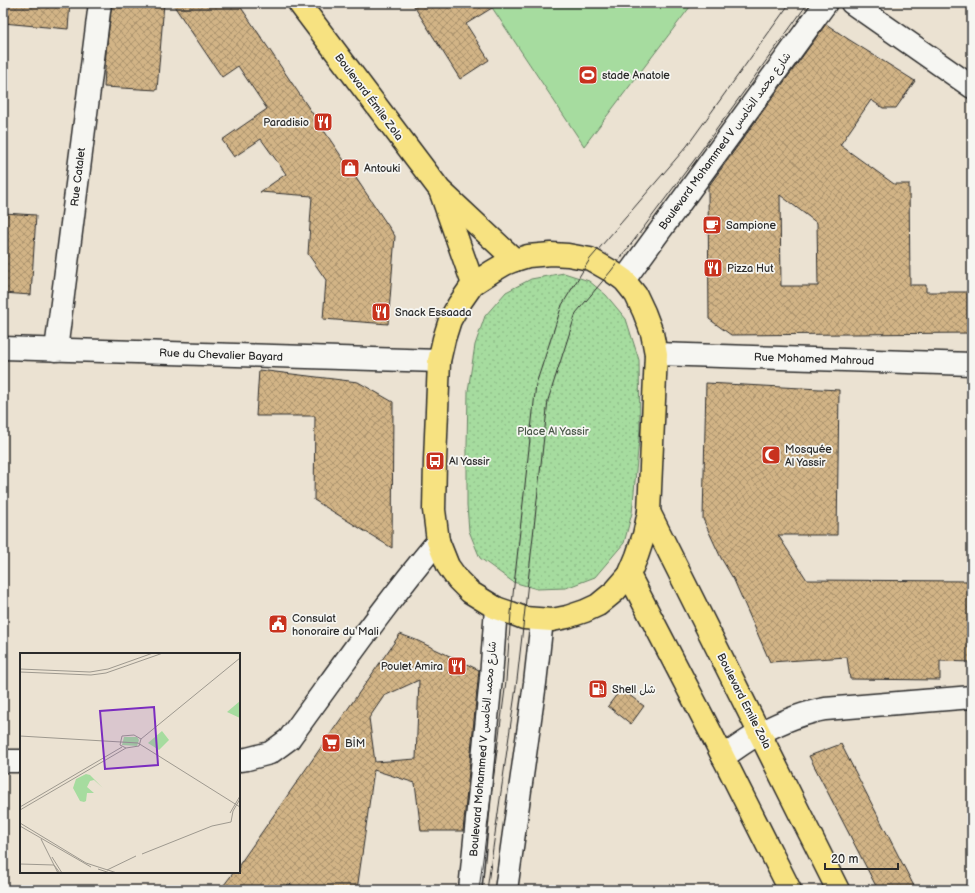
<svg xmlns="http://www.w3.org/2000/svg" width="975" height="893" font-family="'Balsamiq Sans','Playpen Sans Arabic',sans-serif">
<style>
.grass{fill:#a6dc9f;stroke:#688465}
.park{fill:url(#park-dots);stroke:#688465}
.building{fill:url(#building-cross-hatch);stroke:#2b2b2b;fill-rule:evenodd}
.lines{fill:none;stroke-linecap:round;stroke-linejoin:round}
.minor-casing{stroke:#2b2b2b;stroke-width:25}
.major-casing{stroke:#2b2b2b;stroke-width:25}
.minor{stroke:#f6f6f2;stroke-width:22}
.major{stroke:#f7e281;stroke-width:22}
.tram{stroke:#2b2b2b;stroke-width:1}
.labels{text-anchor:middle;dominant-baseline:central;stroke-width:3.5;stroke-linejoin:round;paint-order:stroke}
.poi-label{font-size:11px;fill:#2b2b2b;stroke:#f6f6f2;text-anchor:start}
.street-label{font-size:11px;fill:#2b2b2b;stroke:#f6f6f2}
.park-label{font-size:11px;fill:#4a5748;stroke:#f6f6f2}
.inset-road{fill:none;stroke:#9e998f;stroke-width:1}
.view{fill:#7b2cbf;fill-opacity:0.15;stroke:#7b2cbf;stroke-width:2}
.inset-edge{fill:none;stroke:#2b2b2b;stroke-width:2}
</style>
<defs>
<pattern id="park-dots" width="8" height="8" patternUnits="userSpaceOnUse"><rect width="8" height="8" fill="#a6dc9f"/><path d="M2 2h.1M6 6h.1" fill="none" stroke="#8fbd89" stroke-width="1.8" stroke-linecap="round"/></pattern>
<pattern id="building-cross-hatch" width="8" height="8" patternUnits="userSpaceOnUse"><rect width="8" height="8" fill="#d2b486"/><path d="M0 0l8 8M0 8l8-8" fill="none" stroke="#ab936e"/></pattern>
</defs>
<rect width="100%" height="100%" fill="#ebe2d2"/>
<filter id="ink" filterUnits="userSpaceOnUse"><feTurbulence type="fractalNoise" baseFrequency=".025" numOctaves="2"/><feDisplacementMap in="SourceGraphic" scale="8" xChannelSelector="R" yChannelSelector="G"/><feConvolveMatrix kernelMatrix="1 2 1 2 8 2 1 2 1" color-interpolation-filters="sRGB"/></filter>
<g filter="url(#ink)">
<path class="grass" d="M 489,3 L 693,3 L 584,146 Z"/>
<path class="park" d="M 564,273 L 589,281 L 606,295 L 626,319 L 639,360 L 640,429 L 632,513 L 624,543 L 595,577 L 566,588 L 537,589 L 513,582 L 480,558 L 469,531 L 467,505 L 467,446 L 468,391 L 475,345 L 485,316 L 506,292 L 531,279 Z"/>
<g class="building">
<path d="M 3,3 L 70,3 L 68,29 L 3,23 Z"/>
<path d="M 112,3 L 164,3 L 157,90 L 104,87 L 106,52 Z"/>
<path d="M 172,3 L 238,3 L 395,236 L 388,324 L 323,319 L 326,280 L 308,254 L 312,196 L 260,192 L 286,174 L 261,139 L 234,157 L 222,140 L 267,109 L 238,66 L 222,77 Z"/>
<path d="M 412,3 L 500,3 L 466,24 L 489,60 L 460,79 Z"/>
<path d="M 826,24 L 848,39 L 915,81 L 896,108 L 883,108 L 871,100 L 840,145 L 894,184 L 909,184 L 910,285 L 926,285 L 926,292 L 972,292 L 972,333 L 731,335 L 709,319 L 708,187 ZM 780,195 L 817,223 L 818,286 L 781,286 Z"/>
<path d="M 3,213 L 36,215 L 31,295 L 3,293 Z"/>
<path d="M 259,370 L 358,382 L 393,402 L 392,548 L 314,500 L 315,416 L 256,416 Z"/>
<path d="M 706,383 L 839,390 L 837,535 L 778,535 L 807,580 L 972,581 L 972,662 L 940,661 L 940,680 L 850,679 L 847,657 L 770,662 L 734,580 L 721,558 L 703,519 Z"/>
<path d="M 400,634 L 416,640 L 479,670 L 463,831 L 421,831 L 415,783 L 374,770 L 357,890 L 305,890 L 288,884 L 284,890 L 220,890 L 234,872 L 239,872 L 239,865 ZM 419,680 L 416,759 L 375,762 L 369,718 L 384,696 Z"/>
<path d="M 621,689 L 644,706 L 631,724 L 608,706 Z"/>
<path d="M 841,744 L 916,890 L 878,890 L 809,756 Z"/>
</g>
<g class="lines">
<defs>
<g id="minor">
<path d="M 852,3 L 972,87"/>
<path d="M 624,280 L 826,3"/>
<path d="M 3,348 L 439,361"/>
<path d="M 56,350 L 100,3"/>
<path d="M 656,354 L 972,364"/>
<path d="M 723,757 C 735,749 747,740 760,733 C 781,722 802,713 825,709 L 972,697"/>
<path d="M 239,760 L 247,759 L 270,753 L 289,739 C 338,672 385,604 438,541"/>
<path d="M 3,761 L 21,761"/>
<path d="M 470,890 L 491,678 L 496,608"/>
<path d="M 506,890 L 535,683 L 542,620"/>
</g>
<g id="major">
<path d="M 299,3 L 440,190 L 515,260"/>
<path d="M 441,193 L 473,284"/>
<path d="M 551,254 L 568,255 L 590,259 L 611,271 L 624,280 L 636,295 L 644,312 L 652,333 L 656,354 L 649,512 L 644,535 L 637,556 L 629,575 L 615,591 L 598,605 L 585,611 L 567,617 L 552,620 L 524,618 L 511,613 L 496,608 L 470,592 L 458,580 L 448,566 L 438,541 L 434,510 L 435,461 L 439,361 L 444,339 L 450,320 L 459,304 L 473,284 L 493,271 L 505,264 L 515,260 L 528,256 Z"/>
<path d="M 649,512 L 838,890"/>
<path d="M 629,575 L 711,733 L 790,890"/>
</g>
</defs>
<use href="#minor" class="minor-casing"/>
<use href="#major" class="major-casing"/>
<use href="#minor" class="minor"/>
<use href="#major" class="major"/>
<g class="tram">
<path d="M 479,890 L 506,681 L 511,613 L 536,384 L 562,305 L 590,259 L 687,146 L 790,3"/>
<path d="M 487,890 L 517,680 L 524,618 L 548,400 L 576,313 L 611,271 L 695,159 L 808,3"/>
</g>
</g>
</g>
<defs>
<symbol id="stadium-square" viewBox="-11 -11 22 22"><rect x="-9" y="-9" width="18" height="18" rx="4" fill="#c8321e" stroke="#f6f6f2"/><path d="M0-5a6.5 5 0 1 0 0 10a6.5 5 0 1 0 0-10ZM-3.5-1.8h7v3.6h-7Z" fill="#fff"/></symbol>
<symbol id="restaurant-square" viewBox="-11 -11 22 22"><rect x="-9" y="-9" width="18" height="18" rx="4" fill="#c8321e" stroke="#f6f6f2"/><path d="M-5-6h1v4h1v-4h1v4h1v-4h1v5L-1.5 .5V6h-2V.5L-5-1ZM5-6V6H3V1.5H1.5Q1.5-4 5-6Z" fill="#fff"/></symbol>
<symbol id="shop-square" viewBox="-11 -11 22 22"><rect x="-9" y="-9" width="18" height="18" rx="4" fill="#c8321e" stroke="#f6f6f2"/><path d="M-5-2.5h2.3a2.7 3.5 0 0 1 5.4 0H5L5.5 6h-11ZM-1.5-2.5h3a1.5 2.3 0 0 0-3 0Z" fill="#fff"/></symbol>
<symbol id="cafe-square" viewBox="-11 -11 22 22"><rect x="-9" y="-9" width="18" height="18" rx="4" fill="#c8321e" stroke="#f6f6f2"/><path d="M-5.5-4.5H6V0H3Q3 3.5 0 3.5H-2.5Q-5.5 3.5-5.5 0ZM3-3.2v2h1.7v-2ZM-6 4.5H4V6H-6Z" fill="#fff"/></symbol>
<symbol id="mosque-square" viewBox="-11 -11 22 22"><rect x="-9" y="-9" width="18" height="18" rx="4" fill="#c8321e" stroke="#f6f6f2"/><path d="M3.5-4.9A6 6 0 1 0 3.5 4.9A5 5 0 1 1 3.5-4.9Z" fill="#fff"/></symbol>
<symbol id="bus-square" viewBox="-11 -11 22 22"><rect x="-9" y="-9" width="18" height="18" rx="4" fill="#c8321e" stroke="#f6f6f2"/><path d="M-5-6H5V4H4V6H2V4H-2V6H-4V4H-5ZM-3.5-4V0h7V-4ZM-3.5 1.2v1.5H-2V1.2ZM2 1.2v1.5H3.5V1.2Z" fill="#fff"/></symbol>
<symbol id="civic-square" viewBox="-11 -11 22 22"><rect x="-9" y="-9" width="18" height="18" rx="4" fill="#c8321e" stroke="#f6f6f2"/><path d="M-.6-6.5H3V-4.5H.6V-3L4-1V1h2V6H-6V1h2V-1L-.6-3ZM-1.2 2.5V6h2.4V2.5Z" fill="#fff"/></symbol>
<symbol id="fuel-square" viewBox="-11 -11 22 22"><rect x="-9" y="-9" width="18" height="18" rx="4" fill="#c8321e" stroke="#f6f6f2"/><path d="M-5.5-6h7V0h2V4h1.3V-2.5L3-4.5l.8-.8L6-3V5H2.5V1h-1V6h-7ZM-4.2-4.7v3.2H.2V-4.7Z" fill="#fff"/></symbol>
<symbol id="supermarket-square" viewBox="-11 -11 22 22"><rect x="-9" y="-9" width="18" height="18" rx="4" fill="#c8321e" stroke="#f6f6f2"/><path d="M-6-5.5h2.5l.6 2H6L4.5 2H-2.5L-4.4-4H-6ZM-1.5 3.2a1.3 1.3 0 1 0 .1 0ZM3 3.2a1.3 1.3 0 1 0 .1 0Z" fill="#fff"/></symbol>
</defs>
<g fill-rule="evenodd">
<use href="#stadium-square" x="577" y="64" width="22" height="22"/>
<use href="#restaurant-square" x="312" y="111" width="22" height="22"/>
<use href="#shop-square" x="339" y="157" width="22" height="22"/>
<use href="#cafe-square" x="701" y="214" width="22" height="22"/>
<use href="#restaurant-square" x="702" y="257" width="22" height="22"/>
<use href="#restaurant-square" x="370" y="301" width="22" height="22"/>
<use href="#mosque-square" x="760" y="444" width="22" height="22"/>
<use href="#bus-square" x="424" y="450" width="22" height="22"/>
<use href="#civic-square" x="267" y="613" width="22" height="22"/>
<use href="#restaurant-square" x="446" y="655" width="22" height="22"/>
<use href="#fuel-square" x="587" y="678" width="22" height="22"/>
<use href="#supermarket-square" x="320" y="732" width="22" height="22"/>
</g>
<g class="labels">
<g class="poi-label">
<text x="602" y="75">stade Anatole</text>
<text x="309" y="122" text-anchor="end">Paradisio</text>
<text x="364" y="168">Antouki</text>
<text x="726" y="225">Sampione</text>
<text x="727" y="268">Pizza Hut</text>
<text x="395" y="312">Snack Essaada</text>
<text x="785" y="449">Mosquée<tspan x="785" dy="13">Al Yassir</tspan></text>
<text x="449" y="461">Al Yassir</text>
<text x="292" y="618">Consulat<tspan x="292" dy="13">honoraire du Mali</tspan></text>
<text x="443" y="666" text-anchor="end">Poulet Amira</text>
<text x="612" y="689">Shell شل</text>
<text x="345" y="743">BİM</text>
</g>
<g class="street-label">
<text transform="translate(369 97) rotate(53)">Boulevard Émile Zola</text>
<text transform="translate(725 141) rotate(-54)">Boulevard Mohammed V شارع محمد الخامس</text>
<text transform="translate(78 177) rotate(-83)">Rue Catalet</text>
<text transform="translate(221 355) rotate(2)">Rue du Chevalier Bayard</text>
<text transform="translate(814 359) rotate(2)">Rue Mohamed Mahroud</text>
<text transform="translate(744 701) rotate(63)">Boulevard Emile Zola</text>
<text transform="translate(483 749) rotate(-85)">Boulevard Mohammed V شارع محمد الخامس</text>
</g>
<g class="park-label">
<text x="553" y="431">Place Al Yassir</text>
</g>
</g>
<g transform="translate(20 653)">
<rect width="220" height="220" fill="#ebe2d2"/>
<path d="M 142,78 L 149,87 L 139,97 L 128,90 Z" fill="#a6dc9f"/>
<path d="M 66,121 L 70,122 L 83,135 L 74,127 L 70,128 L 67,134 L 74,140 L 67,140 L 66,148 L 64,149 L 60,148 L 53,135 L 56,126 Z" fill="#a6dc9f"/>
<path d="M 220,48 L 220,65 L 207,59 ZM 104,84 L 117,84 L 119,87 L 117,93 L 102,92 Z" fill="#a6dc9f"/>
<path class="inset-road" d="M 0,16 L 70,19 L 88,16 L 133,0M 0,19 L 71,22 L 86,20 L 143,0M 114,82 L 121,86 L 119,93 L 106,95 L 100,92 L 102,83 ZM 0,83 L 118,90 L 220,154M 121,86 L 220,5M 0,154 L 102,94M 0,157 L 106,95M 210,160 L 220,143M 0,170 L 66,210 L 97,220M 0,173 L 71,214M 21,186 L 38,220M 122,201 L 192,173 L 211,169 L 213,158 L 220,146M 32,204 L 42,220M 0,211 L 34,212 L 40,220M 78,216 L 90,220M 87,217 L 116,203"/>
<path class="view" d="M 134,54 L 138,112 L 85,116 L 80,58 Z"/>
<rect width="220" height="220" class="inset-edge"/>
</g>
<rect width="975" height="893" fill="none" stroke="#f6f6f2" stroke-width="16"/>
<rect x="8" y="8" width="959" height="877" fill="none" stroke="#2b2b2b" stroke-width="1.5" filter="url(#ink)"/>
<path d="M825 863v6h73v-6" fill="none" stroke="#2b2b2b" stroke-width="2"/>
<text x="831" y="863" font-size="12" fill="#2b2b2b" stroke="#f6f6f2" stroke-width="3" paint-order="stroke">20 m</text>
</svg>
